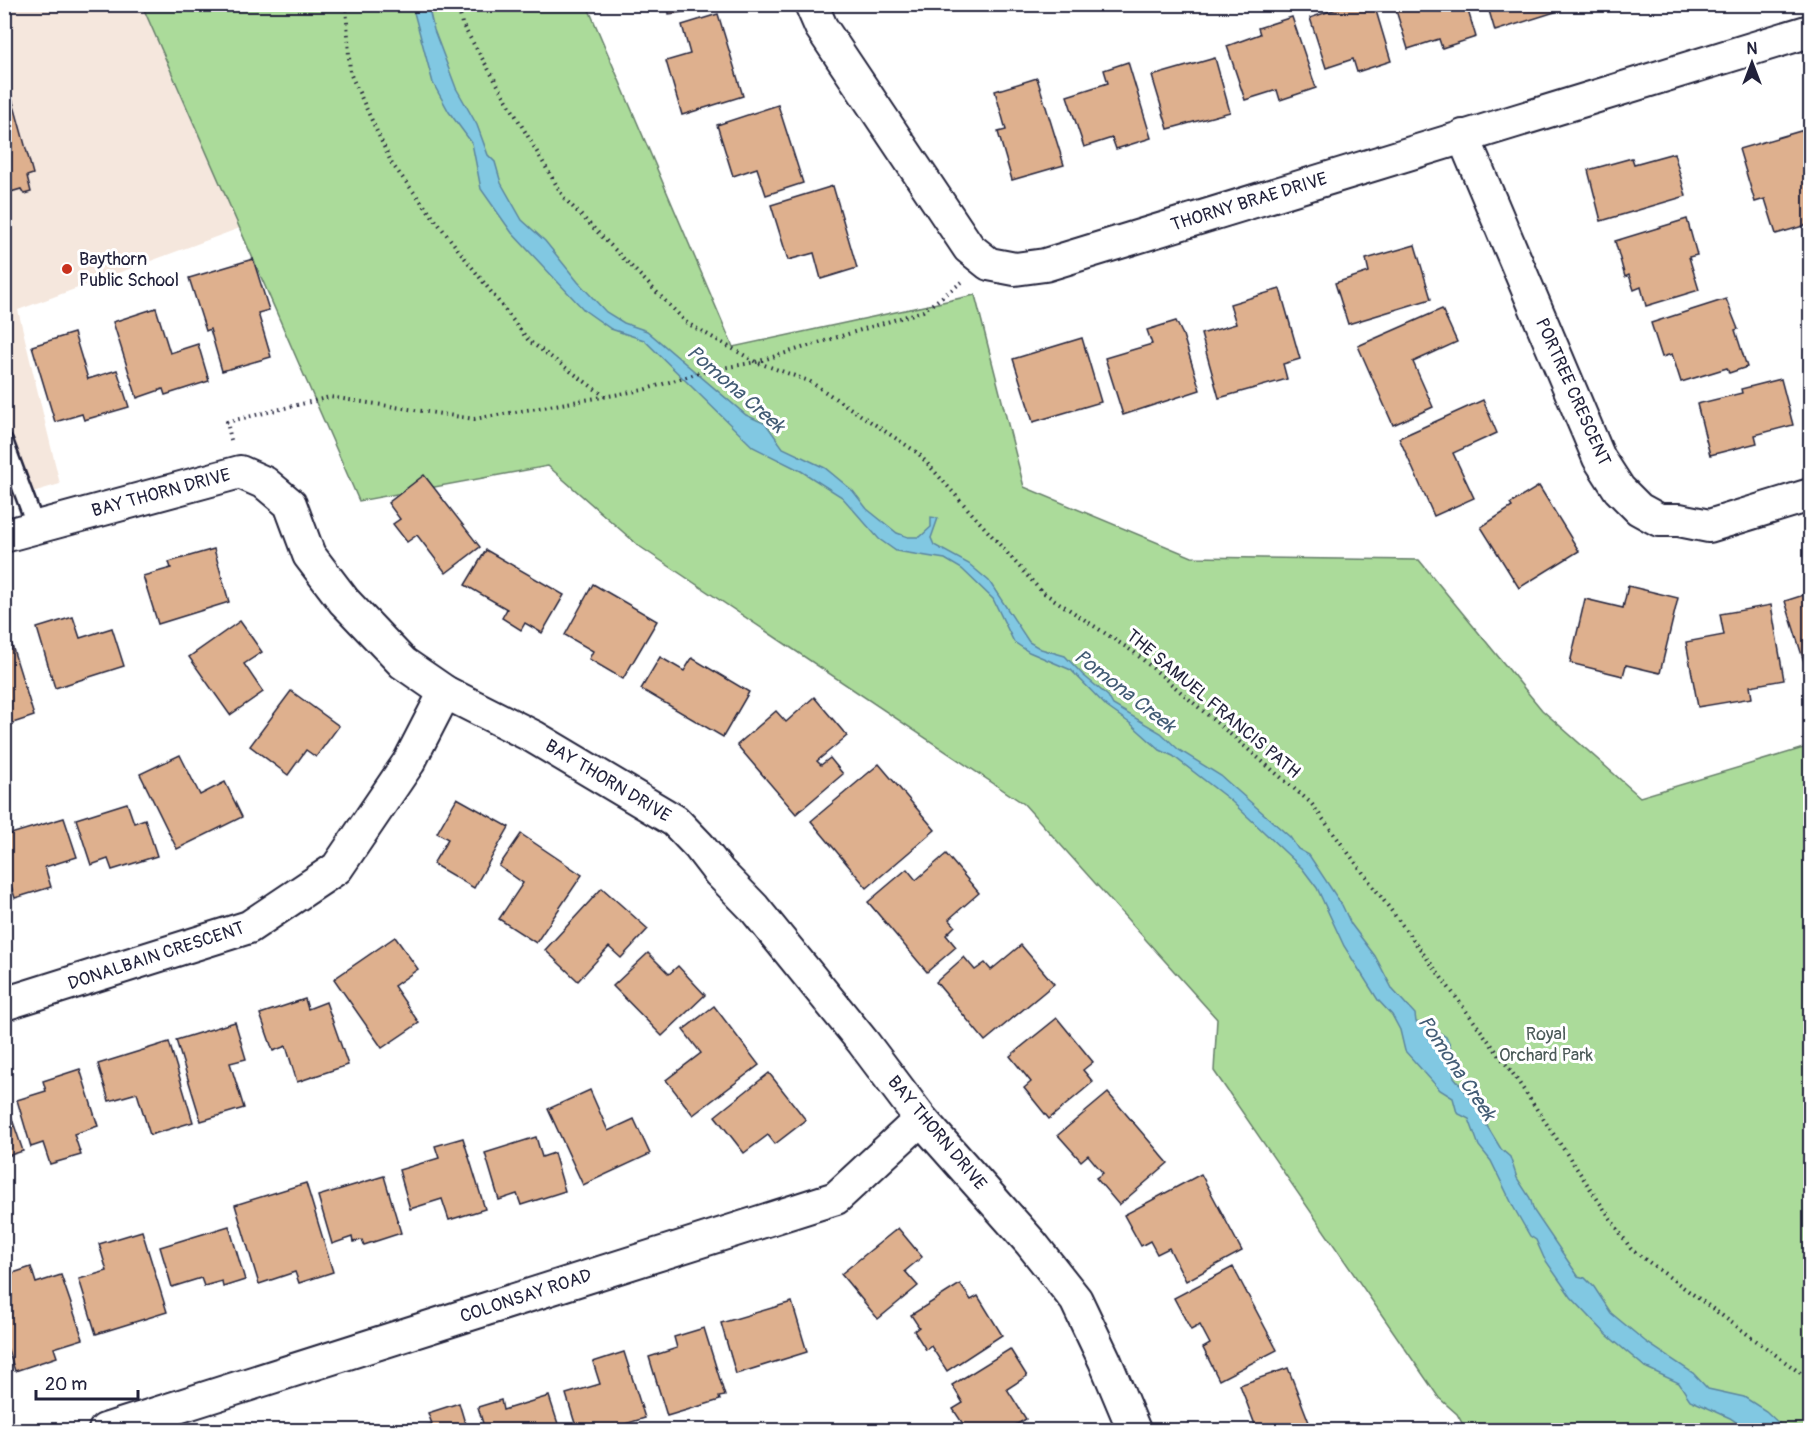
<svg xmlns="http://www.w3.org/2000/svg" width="1815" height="1435" font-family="Pangolin,sans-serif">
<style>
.built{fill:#f5e7dd}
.green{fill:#abdb9a;stroke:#667e6a;stroke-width:1.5}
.water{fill:#81c8e2;stroke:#5b869f;stroke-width:1.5}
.building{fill:#deb08e;stroke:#22223b;stroke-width:1.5}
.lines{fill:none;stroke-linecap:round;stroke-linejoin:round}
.lane-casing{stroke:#22223b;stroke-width:21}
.street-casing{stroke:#22223b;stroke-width:36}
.path{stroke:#22223b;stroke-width:4;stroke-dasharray:1.5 4.5;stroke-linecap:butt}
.lane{stroke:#fff;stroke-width:16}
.street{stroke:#fff;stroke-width:32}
.poi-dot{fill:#c8321e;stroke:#fff;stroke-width:2}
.labels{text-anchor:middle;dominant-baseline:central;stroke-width:6;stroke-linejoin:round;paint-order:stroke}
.street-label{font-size:18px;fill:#22223b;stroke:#fff}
.poi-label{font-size:18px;fill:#22223b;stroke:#fff;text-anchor:start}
.park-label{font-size:18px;fill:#4b5a58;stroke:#fff}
.water-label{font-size:20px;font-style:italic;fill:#435c75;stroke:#fff}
</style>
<rect width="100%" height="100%" fill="#fff"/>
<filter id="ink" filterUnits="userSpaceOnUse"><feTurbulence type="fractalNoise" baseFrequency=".0167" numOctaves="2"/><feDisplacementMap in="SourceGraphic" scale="12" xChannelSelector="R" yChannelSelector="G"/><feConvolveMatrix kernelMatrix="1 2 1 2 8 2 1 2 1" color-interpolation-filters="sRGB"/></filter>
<g filter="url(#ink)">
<path class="built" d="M 5,5 L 142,5 L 240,228 L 18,310 L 60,484 L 5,500 Z"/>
<path class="green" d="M 142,5 L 587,5 L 733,347 L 975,295 L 1024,487 L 1192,557 L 1419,560 L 1542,710 L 1640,797 L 1810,746 L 1810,1430 L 1466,1430 L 1457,1414 L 1439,1398 L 1214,1071 L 1217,1019 L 1024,804 L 639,546 L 548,466 L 359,501 Z"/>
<path class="water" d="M 412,5 L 428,5 L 434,30 L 456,88 L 477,125 L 488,155 L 495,162 L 501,183 L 522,220 L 545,241 L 578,282 L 606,312 L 624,323 L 647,331 L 746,415 L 766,424 L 783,448 L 825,468 L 853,491 L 867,509 L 897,533 L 908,537 L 920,537 L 931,527 L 931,517 L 938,518 L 931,538 L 934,545 L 969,564 L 989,581 L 1029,642 L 1041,649 L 1065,656 L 1083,675 L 1108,696 L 1113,705 L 1161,733 L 1179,750 L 1221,776 L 1290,837 L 1298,849 L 1309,855 L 1342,905 L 1351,924 L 1375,956 L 1393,990 L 1415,1014 L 1416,1022 L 1430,1026 L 1446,1037 L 1450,1044 L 1454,1077 L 1469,1096 L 1501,1149 L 1510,1157 L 1517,1178 L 1530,1198 L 1534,1211 L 1578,1276 L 1585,1278 L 1594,1287 L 1611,1313 L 1646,1342 L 1693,1373 L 1708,1389 L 1744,1397 L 1766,1411 L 1786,1430 L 1748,1430 L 1730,1418 L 1690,1400 L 1679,1383 L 1645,1367 L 1607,1335 L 1571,1297 L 1544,1258 L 1536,1240 L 1530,1236 L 1514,1208 L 1491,1161 L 1479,1146 L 1469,1119 L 1457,1113 L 1453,1098 L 1440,1090 L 1405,1051 L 1400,1030 L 1392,1015 L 1378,1000 L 1344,946 L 1317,888 L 1302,868 L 1230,800 L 1173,756 L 1160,750 L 1131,724 L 1107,707 L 1071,670 L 1029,652 L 1014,642 L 993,599 L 962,569 L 945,559 L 896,551 L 879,539 L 842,497 L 801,471 L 753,447 L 644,340 L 611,329 L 584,310 L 512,233 L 481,189 L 472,143 L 449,112 L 433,83 Z"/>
<g class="building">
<path d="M 668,4 L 707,4 L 707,9 L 669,14 Z"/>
<path d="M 1374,4 L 1391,61 L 1357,72 L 1353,59 L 1326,68 L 1310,18 L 1350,4 Z"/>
<path d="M 1394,4 L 1466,4 L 1476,37 L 1442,48 L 1439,39 L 1408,49 Z"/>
<path d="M 1487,4 L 1553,4 L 1555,12 L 1495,31 Z"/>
<path d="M 718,14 L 743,96 L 682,115 L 666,61 L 690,54 L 682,25 Z"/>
<path d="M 1292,17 L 1316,88 L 1280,100 L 1277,90 L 1245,100 L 1227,46 L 1260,34 L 1258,28 Z"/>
<path d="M 1215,58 L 1230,112 L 1168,129 L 1152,76 Z"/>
<path d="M 1128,62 L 1151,138 L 1116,149 L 1112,138 L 1084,147 L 1067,96 L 1108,83 L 1104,70 Z"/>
<path d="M 1037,78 L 1064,165 L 1012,180 L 998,132 L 1006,130 L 995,91 Z"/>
<path d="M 10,91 L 33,174 L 27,176 L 31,192 L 24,194 L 21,189 L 4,194 L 4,93 Z"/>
<path d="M 778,105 L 803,183 L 766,195 L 757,168 L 733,176 L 717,125 Z"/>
<path d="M 1804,130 L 1810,152 L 1810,224 L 1776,234 L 1765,199 L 1755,202 L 1739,149 Z"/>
<path d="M 1674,153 L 1686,196 L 1601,221 L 1588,170 L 1632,158 L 1634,164 Z"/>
<path d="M 833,186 L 857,268 L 821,279 L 814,253 L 788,260 L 771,205 Z"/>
<path d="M 1687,219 L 1697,255 L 1689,257 L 1699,290 L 1646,306 L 1641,287 L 1634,290 L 1629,275 L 1625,277 L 1615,241 Z"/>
<path d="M 1415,245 L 1431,299 L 1348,324 L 1335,283 L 1369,272 L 1366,259 Z"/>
<path d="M 253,259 L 269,310 L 258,313 L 271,357 L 222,371 L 210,329 L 206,331 L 189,278 Z"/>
<path d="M 1280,289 L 1300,359 L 1283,364 L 1287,379 L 1219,398 L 1201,334 L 1236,324 L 1230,304 Z"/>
<path d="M 1726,299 L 1738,329 L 1735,330 L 1747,367 L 1729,373 L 1727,368 L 1681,382 L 1672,354 L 1662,357 L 1651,323 Z"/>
<path d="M 156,308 L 170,353 L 198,344 L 209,381 L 165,395 L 163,389 L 137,398 L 113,322 Z"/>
<path d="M 1442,309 L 1457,342 L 1413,362 L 1433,407 L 1393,425 L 1358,346 Z"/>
<path d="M 1176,321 L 1183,335 L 1200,390 L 1123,415 L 1105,358 L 1152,344 L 1147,330 Z"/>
<path d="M 74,333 L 88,379 L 117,370 L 129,407 L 84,420 L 82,414 L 55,422 L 32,346 Z"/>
<path d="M 1082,338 L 1101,402 L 1033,422 L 1013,359 Z"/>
<path d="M 1781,379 L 1793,425 L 1755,435 L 1757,443 L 1710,455 L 1697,404 L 1742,393 L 1741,389 Z"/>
<path d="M 1483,400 L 1497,433 L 1453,453 L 1474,498 L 1434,516 L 1399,438 Z"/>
<path d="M 424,475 L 480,547 L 446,573 L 417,535 L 407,542 L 393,524 L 400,519 L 388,503 Z"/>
<path d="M 1539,486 L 1579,551 L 1519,588 L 1481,527 L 1512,507 L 1510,504 Z"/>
<path d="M 214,549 L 229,602 L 158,624 L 143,576 L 171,568 L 169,562 Z"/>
<path d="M 486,550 L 564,595 L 542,633 L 525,623 L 521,630 L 502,618 L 507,609 L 465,585 Z"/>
<path d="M 593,584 L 657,621 L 623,679 L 589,659 L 593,651 L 565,635 Z"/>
<path d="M 1628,586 L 1678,598 L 1660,673 L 1626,665 L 1623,676 L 1570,663 L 1585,599 L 1623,608 Z"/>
<path d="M 1810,593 L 1810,663 L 1805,665 L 1785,601 Z"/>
<path d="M 1771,605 L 1784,680 L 1750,686 L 1752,698 L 1698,707 L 1686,642 L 1724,635 L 1720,614 Z"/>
<path d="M 73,617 L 80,638 L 112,628 L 124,666 L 55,688 L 37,628 Z"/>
<path d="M 240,621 L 262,652 L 244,664 L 263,692 L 230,715 L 189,657 Z"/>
<path d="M 9,636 L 34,716 L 4,726 L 4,638 Z"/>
<path d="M 660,657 L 684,671 L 692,658 L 749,692 L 723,737 L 641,689 Z"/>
<path d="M 291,691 L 339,726 L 316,757 L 306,750 L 288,775 L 250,746 Z"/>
<path d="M 814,697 L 847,736 L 817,761 L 821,765 L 830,758 L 843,774 L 796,814 L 737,745 L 776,711 L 786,722 Z"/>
<path d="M 180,755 L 200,795 L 225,782 L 242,817 L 177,849 L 140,774 Z"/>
<path d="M 879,764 L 935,830 L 867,888 L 811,821 Z"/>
<path d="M 457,798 L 509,827 L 474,888 L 433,864 L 448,839 L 437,833 Z"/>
<path d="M 127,803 L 134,823 L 145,819 L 157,856 L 112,870 L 108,859 L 91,865 L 76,819 Z"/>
<path d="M 64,818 L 77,857 L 45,867 L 51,887 L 15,898 L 4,864 L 4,836 Z"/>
<path d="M 521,834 L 582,875 L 536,943 L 499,919 L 523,883 L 499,866 Z"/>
<path d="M 946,854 L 979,893 L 949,919 L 955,926 L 946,935 L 956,947 L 927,972 L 868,902 L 907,869 L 916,880 Z"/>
<path d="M 602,888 L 648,929 L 621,958 L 609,947 L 578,981 L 545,950 Z"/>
<path d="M 395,937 L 418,969 L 394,986 L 419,1023 L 382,1048 L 334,979 Z"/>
<path d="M 1021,945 L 1054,984 L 985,1041 L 936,982 L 964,957 L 975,970 L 985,963 L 991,970 Z"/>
<path d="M 648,953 L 669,974 L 678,966 L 705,995 L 662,1036 L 613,986 Z"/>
<path d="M 305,999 L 308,1009 L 326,1002 L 348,1065 L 297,1082 L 286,1046 L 273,1051 L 260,1014 Z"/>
<path d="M 714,1006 L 759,1065 L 693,1115 L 666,1080 L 701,1053 L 683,1030 Z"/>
<path d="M 1057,1018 L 1093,1062 L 1083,1070 L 1093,1082 L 1049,1119 L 1024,1088 L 1031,1082 L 1010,1056 Z"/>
<path d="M 235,1022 L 246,1059 L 230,1063 L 244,1108 L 201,1121 L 176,1040 Z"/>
<path d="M 169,1042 L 193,1122 L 150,1135 L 137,1093 L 109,1101 L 98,1064 Z"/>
<path d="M 80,1069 L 98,1126 L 74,1134 L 81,1155 L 50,1164 L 43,1143 L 31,1147 L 17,1100 L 46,1091 L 43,1081 Z"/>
<path d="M 769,1073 L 806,1120 L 775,1144 L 768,1135 L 744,1153 L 715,1116 Z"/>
<path d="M 590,1090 L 608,1131 L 634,1119 L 650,1154 L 583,1185 L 548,1109 Z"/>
<path d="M 1108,1093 L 1168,1163 L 1119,1205 L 1096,1178 L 1103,1173 L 1088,1155 L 1081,1161 L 1058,1135 Z"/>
<path d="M 10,1113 L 23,1151 L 4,1157 L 4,1115 Z"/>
<path d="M 536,1137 L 542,1157 L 554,1153 L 565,1191 L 521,1205 L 517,1194 L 499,1200 L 485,1153 Z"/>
<path d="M 463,1138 L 485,1209 L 449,1220 L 442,1199 L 410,1209 L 399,1170 L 439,1158 L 435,1146 Z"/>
<path d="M 1201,1174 L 1242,1251 L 1186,1281 L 1169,1248 L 1157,1254 L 1150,1241 L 1141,1246 L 1124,1215 Z"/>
<path d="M 384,1176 L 401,1233 L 364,1245 L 362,1240 L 353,1242 L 352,1237 L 332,1244 L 318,1196 Z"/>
<path d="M 306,1183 L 333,1272 L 299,1283 L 295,1272 L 259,1284 L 235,1205 Z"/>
<path d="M 229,1226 L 245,1280 L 223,1287 L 222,1281 L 204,1286 L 201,1278 L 172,1287 L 160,1247 Z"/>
<path d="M 898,1228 L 922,1257 L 905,1271 L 918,1286 L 878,1319 L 841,1274 Z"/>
<path d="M 142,1231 L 167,1312 L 96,1334 L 79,1279 L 107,1271 L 99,1244 Z"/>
<path d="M 31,1267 L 36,1283 L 61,1275 L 83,1339 L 54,1348 L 57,1357 L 15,1371 L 4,1338 L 4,1276 Z"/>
<path d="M 1233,1267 L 1277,1350 L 1219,1380 L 1203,1348 L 1210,1344 L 1200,1325 L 1191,1330 L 1174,1298 Z"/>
<path d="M 960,1284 L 971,1300 L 978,1296 L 1002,1335 L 947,1371 L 931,1346 L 926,1350 L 914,1331 L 919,1327 L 911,1315 Z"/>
<path d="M 792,1302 L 807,1352 L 736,1374 L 721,1323 Z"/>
<path d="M 704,1328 L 725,1396 L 719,1397 L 720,1400 L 667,1416 L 649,1357 L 677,1348 L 674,1337 Z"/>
<path d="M 1010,1349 L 1027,1376 L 1007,1389 L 1026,1419 L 1007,1430 L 967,1430 L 953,1409 L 963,1403 L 952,1385 Z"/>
<path d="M 624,1352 L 645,1418 L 625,1424 L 627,1430 L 577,1430 L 566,1394 L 600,1384 L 593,1362 Z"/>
<path d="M 1288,1368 L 1312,1430 L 1257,1430 L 1240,1385 Z"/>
<path d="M 549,1396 L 560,1430 L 485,1430 L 478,1407 L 501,1400 L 503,1410 Z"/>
<path d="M 459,1403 L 467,1430 L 409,1430 L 432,1424 L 428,1413 Z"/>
<path d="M 381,1425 L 383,1430 L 363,1430 Z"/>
</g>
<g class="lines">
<defs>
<path id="lane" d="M 4,441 L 36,527"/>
<g id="street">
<path d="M 811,4 L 821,27 L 969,248 L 989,264 L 1015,269 L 1045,265 L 1810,31"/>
<path d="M 1463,136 L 1599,458 L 1619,489 L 1639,509 L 1659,520 L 1679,520 L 1709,526 L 1810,495"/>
<path d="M 4,536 L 240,472 L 265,483 L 290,504 L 309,555 L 344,601 L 403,663 L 445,692 L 534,737 L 675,821 L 699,846 L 719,872 L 754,908 L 863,1042 L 921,1119 L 1031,1243 L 1076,1300 L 1105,1361 L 1134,1430"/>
<path d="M 4,1004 L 249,927 L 337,868 L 409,762 L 445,692"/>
<path d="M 105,1430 L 836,1198 L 921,1119"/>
</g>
</defs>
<use href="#lane" class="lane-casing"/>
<use href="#street" class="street-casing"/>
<g class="path">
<path d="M 346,4 L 350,73 L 392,164 L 529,341 L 606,397"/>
<path d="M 458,4 L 462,24 L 564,198 L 687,323 L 756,362 L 809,381 L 918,453 L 1041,591 L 1135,653 L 1311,803 L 1511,1071 L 1631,1249 L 1810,1380"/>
<path d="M 231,440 L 227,422 L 330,397 L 474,419 L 643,390 L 706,371 L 756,362 L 923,311 L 962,282"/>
</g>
<use href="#lane" class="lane"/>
<use href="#street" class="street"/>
</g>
</g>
<circle class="poi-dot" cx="67" cy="269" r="6"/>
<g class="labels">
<g class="street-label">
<text transform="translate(1249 202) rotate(-17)">THORNY BRAE DRIVE</text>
<text transform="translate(1573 392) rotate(66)">PORTREE CRESCENT</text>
<text transform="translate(161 493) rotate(-15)">BAY THORN DRIVE</text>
<text transform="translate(1213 704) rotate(40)">THE SAMUEL FRANCIS PATH</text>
<text transform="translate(608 781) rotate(31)">BAY THORN DRIVE</text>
<text transform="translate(156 956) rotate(-18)">DONALBAIN CRESCENT</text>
<text transform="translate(937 1133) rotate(50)">BAY THORN DRIVE</text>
<text transform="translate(526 1296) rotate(-18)">COLONSAY ROAD</text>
</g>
<g class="poi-label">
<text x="79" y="259">Baythorn<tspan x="79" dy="21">Public School</tspan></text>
</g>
<g class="park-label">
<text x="1546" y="1034">Royal<tspan x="1546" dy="21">Orchard Park</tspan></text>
</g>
<g class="water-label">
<text transform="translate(736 389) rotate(41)">Pomona Creek</text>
<text transform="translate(1125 691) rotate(38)">Pomona Creek</text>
<text transform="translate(1457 1068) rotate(56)">Pomona Creek</text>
</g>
</g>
<rect width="1815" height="1435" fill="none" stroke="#fff" stroke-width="24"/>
<rect x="12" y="12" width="1791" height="1411" fill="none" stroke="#22223b" stroke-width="2" filter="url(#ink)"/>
<g transform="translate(1752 63)" stroke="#ffffff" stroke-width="4.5" paint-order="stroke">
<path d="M0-4.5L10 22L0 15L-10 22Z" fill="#22223b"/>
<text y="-9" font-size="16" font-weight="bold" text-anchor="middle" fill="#22223b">N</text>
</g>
<path d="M36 1390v9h102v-9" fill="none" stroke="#22223b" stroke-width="3"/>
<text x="45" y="1390" font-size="18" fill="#22223b" stroke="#ffffff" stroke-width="4.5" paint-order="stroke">20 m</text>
</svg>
